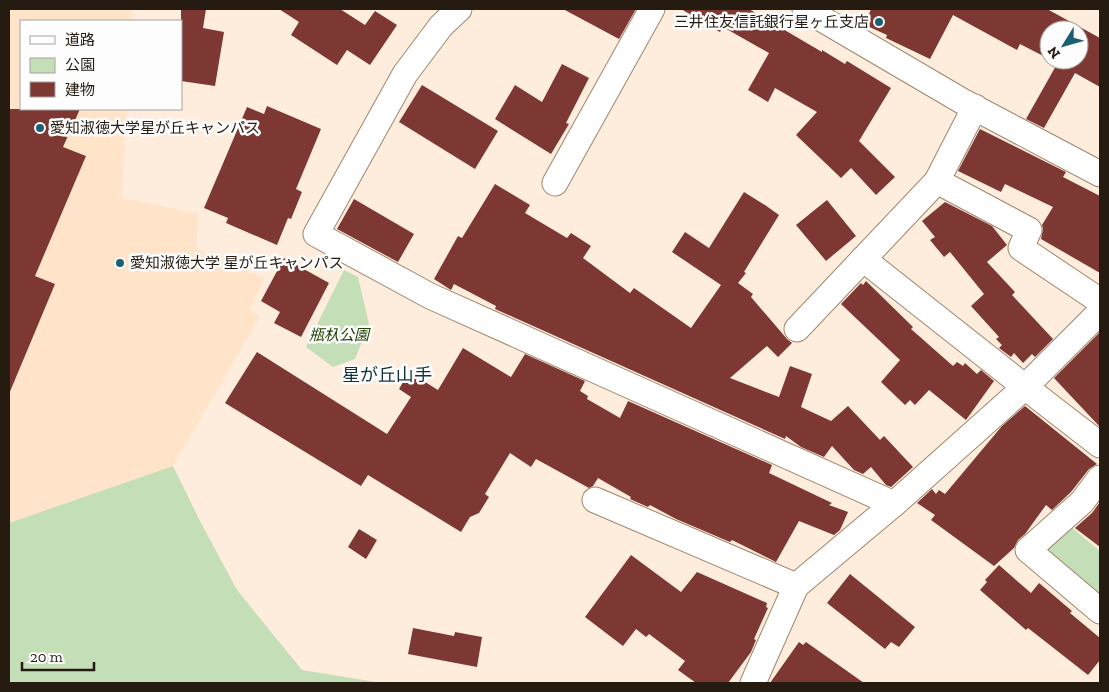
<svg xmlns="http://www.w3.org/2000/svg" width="1109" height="692" font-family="'Zilla Slab','Noto Sans JP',serif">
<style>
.built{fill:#ffe4c9}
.green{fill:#c4deb7}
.building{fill:#7e3834}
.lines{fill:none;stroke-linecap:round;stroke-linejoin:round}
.minor-casing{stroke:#a0866c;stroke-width:27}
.minor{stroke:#fff;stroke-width:25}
.poi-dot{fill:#1a6071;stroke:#fdfdfd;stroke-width:2}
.labels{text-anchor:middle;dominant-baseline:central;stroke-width:5;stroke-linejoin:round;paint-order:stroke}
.poi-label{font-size:15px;fill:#251b11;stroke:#fdfdfd;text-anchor:start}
.park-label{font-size:15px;font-style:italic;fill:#1e4300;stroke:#fdfdfd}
.quarter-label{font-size:18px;fill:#13333b;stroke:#fdfdfd}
</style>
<rect width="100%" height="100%" fill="#feeddc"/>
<path class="built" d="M 9,9 L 132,9 L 131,21 L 21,21 L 21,109 L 127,109 L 122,198 L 199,214 L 196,248 L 265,279 L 249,310 L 260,316 L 173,466 L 9,523 Z"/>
<g class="green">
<path d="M 344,270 L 358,277 L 369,324 L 355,359 L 333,367 L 306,347 Z"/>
<path d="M 173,466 L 201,523 L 237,590 L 302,670 L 382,683 L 9,683 L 9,523 Z"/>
<path d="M 1066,523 L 1100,551 L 1100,600 L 1041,551 Z"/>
</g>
<g class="building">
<path d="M 181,9 L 206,9 L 203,28 L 224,32 L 215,86 L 181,81 Z"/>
<path d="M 279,9 L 340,9 L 365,25 L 375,11 L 397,25 L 370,65 L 347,50 L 337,65 L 291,35 L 299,22 Z"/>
<path d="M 563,9 L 636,9 L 619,39 Z"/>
<path d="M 681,9 L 749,9 L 822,52 L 822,50 L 845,64 L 847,61 L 891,88 L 859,141 L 895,177 L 876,195 L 851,168 L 841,178 L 796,135 L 817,112 L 775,88 L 768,102 L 748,90 L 769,53 L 723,27 L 720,32 Z"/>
<path d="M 871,9 L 1047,9 L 1100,38 L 1100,87 L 1075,73 L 1044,128 L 1026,119 L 1057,64 L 1051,60 L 1079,60 L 1079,30 L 1049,30 L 1049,59 L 1020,44 L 1017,50 L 953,15 L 930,59 L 886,38 L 887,35 L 865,25 Z"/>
<path d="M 562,64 L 589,78 L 566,123 L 569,124 L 551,154 L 495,119 L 515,85 L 542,102 Z"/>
<path d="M 422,85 L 498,131 L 475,169 L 399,122 Z"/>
<path d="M 267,106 L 321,129 L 296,189 L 302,192 L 291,219 L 288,218 L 277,245 L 226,223 L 228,218 L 204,208 L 247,107 L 264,114 Z"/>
<path d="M 9,109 L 80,109 L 63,147 L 86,156 L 35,276 L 55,284 L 9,394 Z"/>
<path d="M 980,129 L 1066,172 L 1063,177 L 1100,196 L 1100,273 L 1041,239 L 1043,229 L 1042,225 L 1053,207 L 1005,184 L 1001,192 L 958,171 Z"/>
<path d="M 495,184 L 530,205 L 525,213 L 567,238 L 571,233 L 591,246 L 583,258 L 630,293 L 634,288 L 691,328 L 721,285 L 672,252 L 685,232 L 709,248 L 744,192 L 765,205 L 779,215 L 744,272 L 746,273 L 738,283 L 753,294 L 751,297 L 787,339 L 792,343 L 778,357 L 767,346 L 730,378 L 779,397 L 790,366 L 812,374 L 801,407 L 831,421 L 848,406 L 880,440 L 884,436 L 913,467 L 891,487 L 886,485 L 871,467 L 863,474 L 854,470 L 832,446 L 824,457 L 801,447 L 786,436 L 785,439 L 495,309 L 496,306 L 454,284 L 451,290 L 434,279 L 458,236 L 462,238 Z"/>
<path d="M 354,199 L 414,234 L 398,262 L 337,229 Z"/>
<path d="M 827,200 L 856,236 L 826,261 L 796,225 Z"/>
<path d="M 945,202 L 992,226 L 1007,245 L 987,262 L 1015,292 L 1012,295 L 1053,339 L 1035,357 L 1032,354 L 1023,363 L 1014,353 L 1011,357 L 999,348 L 1002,345 L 996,339 L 999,337 L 971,306 L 984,294 L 950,252 L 944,257 L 930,240 L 935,237 L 922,221 Z"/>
<path d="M 284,258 L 329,283 L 301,337 L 274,323 L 280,312 L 261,301 Z"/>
<path d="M 866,281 L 913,327 L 911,329 L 953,366 L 957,362 L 963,366 L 965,363 L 977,374 L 981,370 L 994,381 L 966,420 L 929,390 L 915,405 L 910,400 L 905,405 L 881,382 L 900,360 L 841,304 L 861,283 L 863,285 Z"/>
<path d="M 1100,332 L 1100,427 L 1054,378 Z"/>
<path d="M 463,348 L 511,377 L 525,354 L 585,381 L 580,391 L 588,396 L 587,399 L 620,418 L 628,401 L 772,465 L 769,473 L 832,503 L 829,505 L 848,512 L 840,530 L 834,535 L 799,521 L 776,562 L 732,540 L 730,542 L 676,519 L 650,505 L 648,507 L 630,499 L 631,497 L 598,478 L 593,486 L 589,488 L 536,459 L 531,467 L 510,453 L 485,494 L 489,497 L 479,513 L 470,517 L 461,532 L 368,475 L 361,486 L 225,403 L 257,352 L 387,434 L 411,397 L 399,389 L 409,372 L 438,390 Z"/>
<path d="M 1025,406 L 1097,464 L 1089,469 L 1071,492 L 1052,510 L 1046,505 L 1025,534 L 1018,540 L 1014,548 L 994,566 L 931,520 L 935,515 L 917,503 L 932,489 L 936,494 L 939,490 L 945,494 L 1002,426 Z"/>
<path d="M 1100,502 L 1100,547 L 1075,528 L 1092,513 Z"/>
<path d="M 359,529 L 377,540 L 366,559 L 348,547 Z"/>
<path d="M 631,555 L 681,592 L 697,572 L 767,603 L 766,607 L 768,608 L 754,639 L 756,640 L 751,652 L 728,683 L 696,683 L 678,670 L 685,661 L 649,634 L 646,637 L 636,629 L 623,646 L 585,617 Z"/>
<path d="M 999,565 L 1031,593 L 1039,583 L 1072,611 L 1070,613 L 1100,638 L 1100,660 L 1088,675 L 1028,628 L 1026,630 L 980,590 L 987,582 L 985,580 Z"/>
<path d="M 850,574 L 915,627 L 899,647 L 891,642 L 885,649 L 827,603 Z"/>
<path d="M 413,628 L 454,636 L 455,632 L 482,637 L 477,667 L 408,654 Z"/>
<path d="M 799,642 L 803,645 L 806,642 L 864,683 L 770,683 Z"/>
</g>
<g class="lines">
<defs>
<g id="minor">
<path d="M 459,9 L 441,26 L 405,74 L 316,234 L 430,296 L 894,504"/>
<path d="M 805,9 L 962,101 L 1100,174"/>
<path d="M 937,181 L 1029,230 L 1021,248 L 1100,301"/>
<path d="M 555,183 L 652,9"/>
<path d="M 863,259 L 1025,387 L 1100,445"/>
<path d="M 797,329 L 937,181 L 975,107"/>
<path d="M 1100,478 L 1082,502 L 1028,550 L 1100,611"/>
<path d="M 595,500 L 796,586"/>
<path d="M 753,683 L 796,586 L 894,504 L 1025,387 L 1100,312"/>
</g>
</defs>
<use href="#minor" class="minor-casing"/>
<use href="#minor" class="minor"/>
</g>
<g class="poi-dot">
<circle cx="879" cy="22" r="5"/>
<circle cx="40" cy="128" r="5"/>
<circle cx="120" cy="263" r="5"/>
</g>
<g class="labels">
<g class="poi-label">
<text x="869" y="22" text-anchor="end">三井住友信託銀行星ヶ丘支店</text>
<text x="50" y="128">愛知淑徳大学星が丘キャンパス</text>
<text x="130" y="263">愛知淑徳大学 星が丘キャンパス</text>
</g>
<g class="park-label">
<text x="339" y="335">瓶杁公園</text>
</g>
<g class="quarter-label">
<text x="387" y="375">星が丘山手</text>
</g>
</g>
<rect width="1109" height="692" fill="none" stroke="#251b11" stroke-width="20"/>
<rect x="20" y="20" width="162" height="90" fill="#fdfdfd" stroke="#a7a39f"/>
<rect x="30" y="36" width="25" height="8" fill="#ffffff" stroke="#a7a39f"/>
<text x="65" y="45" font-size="15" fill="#251b11">道路</text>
<rect x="30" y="58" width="25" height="15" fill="#c4deb7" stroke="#a7a39f"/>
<text x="65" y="70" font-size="15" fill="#251b11">公園</text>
<rect x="30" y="82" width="25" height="15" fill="#7e3834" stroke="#a7a39f"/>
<text x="65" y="95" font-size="15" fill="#251b11">建物</text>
<g transform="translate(1064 45) rotate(233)"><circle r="24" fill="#fdfdfd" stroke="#a7a39f"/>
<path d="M0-4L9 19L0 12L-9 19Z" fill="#1a6071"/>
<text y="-8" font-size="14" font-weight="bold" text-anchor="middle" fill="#251b11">N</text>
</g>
<path d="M22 662v8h72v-8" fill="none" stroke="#251b11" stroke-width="2.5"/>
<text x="30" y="662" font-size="15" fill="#251b11" stroke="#fdfdfd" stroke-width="4" paint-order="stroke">20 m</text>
</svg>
